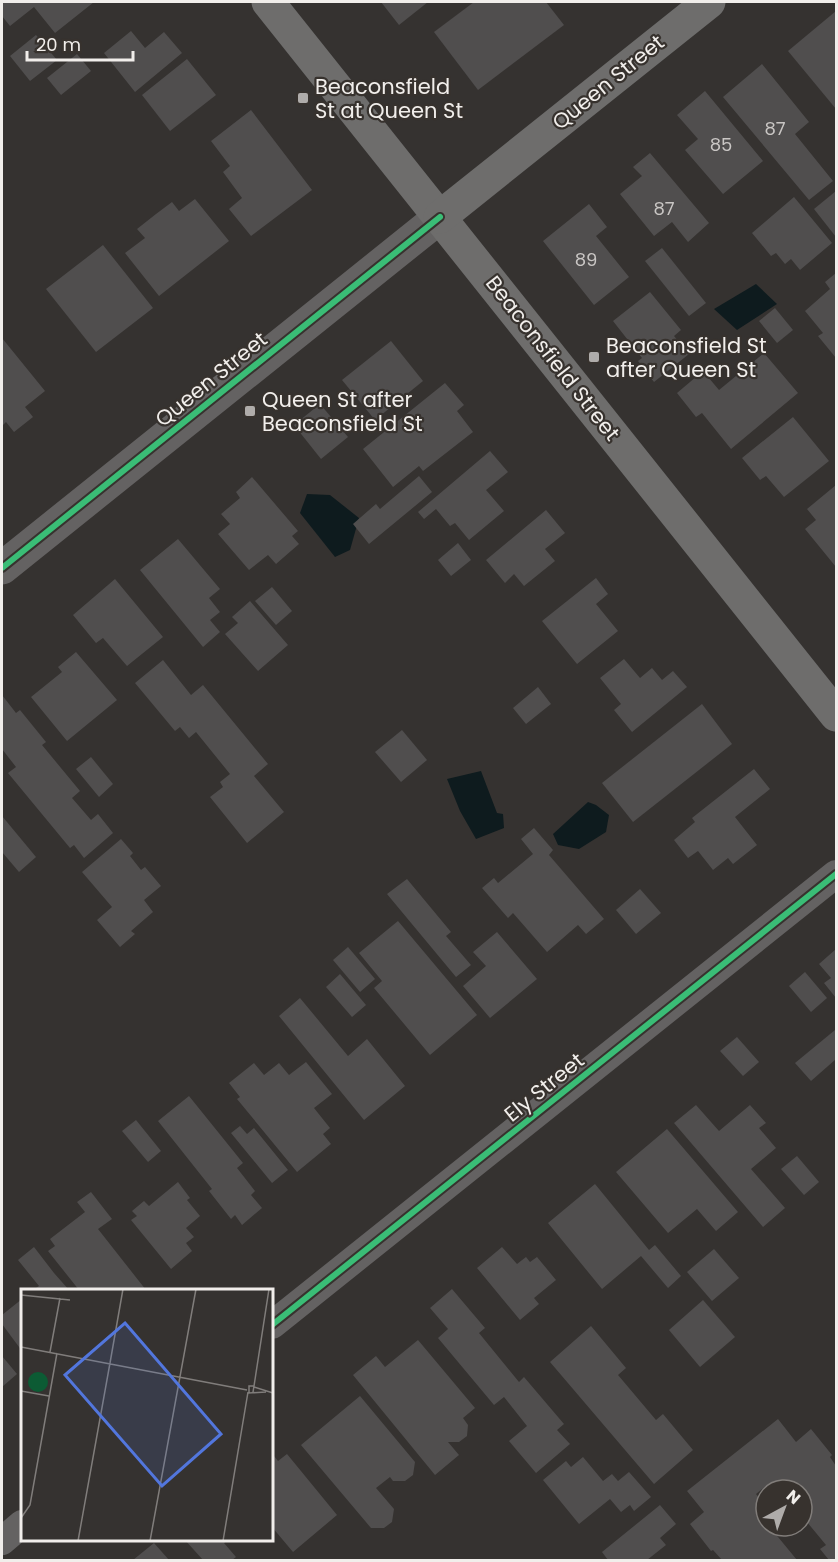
<svg xmlns="http://www.w3.org/2000/svg" width="838" height="1562" font-family="Poppins,sans-serif">
<style>
.water{fill:#0e1b1e}
.building{fill:#504e4e}
.lines{fill:none;stroke-linecap:round;stroke-linejoin:round}
.minor{stroke:#646262;stroke-width:28}
.tertiary{stroke:#646262;stroke-width:33}
.secondary{stroke:#6e6d6c;stroke-width:33}
.cycleway-casing{stroke:#37322e;stroke-width:10}
.cycleway{stroke:#3abd76;stroke-width:6}
.poi-dot{fill:#afacaa;stroke:#37322e;stroke-width:2}
.labels{text-anchor:middle;dominant-baseline:central;stroke-width:4.5;stroke-linejoin:round;paint-order:stroke}
.number-label{font-size:18px;fill:#c9c6c4}
.street-label{font-size:21px;fill:#f1eeeb;stroke:#37322e}
.poi-label{font-size:21px;fill:#f1eeeb;stroke:#37322e;text-anchor:start}
.inset-road{fill:none;stroke:#807d7b;stroke-width:1.5}
.view{fill:#5276dd;fill-opacity:0.15;stroke:#5276dd;stroke-width:3}
.inset-edge{fill:none;stroke:#f1eeeb;stroke-width:3}
</style>
<rect width="100%" height="100%" fill="#353230"/>
<g class="water">
<path d="M 756,284 L 777,304 L 737,330 L 714,309 Z"/>
<path d="M 307,494 L 330,495 L 359,518 L 350,550 L 335,557 L 300,513 Z"/>
<path d="M 481,771 L 497,813 L 503,814 L 504,828 L 476,839 L 460,811 L 447,779 Z"/>
<path d="M 588,802 L 596,805 L 609,815 L 606,832 L 579,849 L 558,845 L 553,834 Z"/>
</g>
<g class="building">
<path d="M 2,2 L 94,2 L 55,33 L 34,7 L 10,26 L 2,16 Z"/>
<path d="M 381,2 L 428,2 L 399,25 Z"/>
<path d="M 474,2 L 546,2 L 564,25 L 478,90 L 434,32 Z"/>
<path d="M 836,11 L 836,109 L 788,51 Z"/>
<path d="M 131,31 L 145,48 L 164,32 L 182,53 L 135,92 L 104,53 Z"/>
<path d="M 36,35 L 57,60 L 30,81 L 10,56 Z"/>
<path d="M 77,54 L 91,71 L 61,95 L 47,78 Z"/>
<path d="M 187,59 L 216,95 L 170,131 L 142,95 Z"/>
<path d="M 762,64 L 809,122 L 795,134 L 833,181 L 809,200 L 723,97 Z"/>
<path d="M 705,91 L 763,161 L 723,194 L 685,150 L 698,139 L 677,115 Z"/>
<path d="M 251,110 L 312,190 L 251,236 L 229,209 L 242,198 L 223,172 L 230,166 L 211,141 Z"/>
<path d="M 650,153 L 709,223 L 688,242 L 672,222 L 654,236 L 620,194 L 642,176 L 633,167 Z"/>
<path d="M 836,191 L 836,237 L 814,209 Z"/>
<path d="M 794,197 L 832,243 L 800,270 L 791,259 L 785,264 L 776,253 L 771,256 L 752,233 Z"/>
<path d="M 195,199 L 229,241 L 159,296 L 125,253 L 145,238 L 137,229 L 156,214 L 172,202 L 179,211 Z"/>
<path d="M 589,204 L 607,227 L 596,236 L 629,277 L 594,305 L 543,241 Z"/>
<path d="M 103,245 L 153,308 L 96,352 L 46,289 Z"/>
<path d="M 662,248 L 706,303 L 689,316 L 645,261 Z"/>
<path d="M 836,273 L 836,358 L 818,336 L 823,333 L 805,311 L 830,289 L 825,282 Z"/>
<path d="M 650,292 L 681,330 L 674,336 L 689,354 L 654,382 L 638,361 L 642,358 L 613,321 Z"/>
<path d="M 775,308 L 793,330 L 777,343 L 759,321 Z"/>
<path d="M 2,338 L 45,391 L 25,407 L 33,417 L 14,432 L 6,422 L 2,426 Z"/>
<path d="M 391,341 L 423,381 L 375,420 L 342,380 Z"/>
<path d="M 764,353 L 798,393 L 731,449 L 702,413 L 696,417 L 677,393 L 703,371 L 719,390 Z"/>
<path d="M 445,383 L 464,405 L 457,411 L 473,432 L 423,471 L 419,466 L 393,487 L 363,449 Z"/>
<path d="M 320,404 L 348,437 L 321,459 L 294,425 Z"/>
<path d="M 793,417 L 829,461 L 784,497 L 766,476 L 760,480 L 742,458 Z"/>
<path d="M 490,451 L 508,472 L 486,490 L 504,511 L 469,540 L 455,523 L 450,526 L 436,509 L 424,519 L 418,512 Z"/>
<path d="M 419,476 L 432,492 L 369,544 L 353,524 L 376,504 L 380,509 Z"/>
<path d="M 252,477 L 298,531 L 292,536 L 299,544 L 276,564 L 268,555 L 249,570 L 218,534 L 230,524 L 221,514 L 240,498 L 236,492 Z"/>
<path d="M 836,485 L 836,567 L 805,529 L 816,520 L 807,509 Z"/>
<path d="M 546,510 L 565,533 L 545,549 L 555,561 L 524,586 L 514,574 L 505,583 L 486,560 Z"/>
<path d="M 178,539 L 220,589 L 209,598 L 220,612 L 210,620 L 220,632 L 203,647 L 140,570 Z"/>
<path d="M 458,543 L 471,560 L 451,576 L 438,560 Z"/>
<path d="M 596,578 L 608,594 L 596,604 L 618,631 L 577,664 L 542,621 Z"/>
<path d="M 115,579 L 163,637 L 127,666 L 103,638 L 96,643 L 73,615 Z"/>
<path d="M 272,587 L 292,611 L 276,625 L 255,601 Z"/>
<path d="M 250,601 L 288,645 L 258,671 L 225,634 L 238,623 L 232,617 Z"/>
<path d="M 76,652 L 117,700 L 67,741 L 31,697 L 62,672 L 58,667 Z"/>
<path d="M 624,659 L 640,678 L 652,668 L 662,680 L 673,671 L 687,687 L 632,732 L 614,710 L 621,704 L 600,678 Z"/>
<path d="M 163,660 L 191,695 L 203,685 L 268,764 L 254,776 L 284,812 L 247,843 L 210,797 L 223,787 L 220,782 L 230,774 L 196,732 L 189,738 L 180,727 L 175,731 L 135,683 Z"/>
<path d="M 538,687 L 551,704 L 526,724 L 513,708 Z"/>
<path d="M 2,695 L 16,713 L 20,710 L 46,742 L 42,745 L 80,791 L 72,798 L 91,820 L 98,814 L 113,833 L 84,858 L 74,845 L 70,848 L 8,773 L 16,767 L 2,749 Z"/>
<path d="M 702,704 L 732,744 L 633,822 L 602,783 Z"/>
<path d="M 402,730 L 427,760 L 401,782 L 375,752 Z"/>
<path d="M 91,757 L 113,784 L 99,797 L 76,769 Z"/>
<path d="M 754,769 L 770,789 L 735,817 L 757,845 L 733,864 L 728,858 L 713,870 L 698,851 L 688,858 L 674,840 L 695,822 L 692,818 Z"/>
<path d="M 2,816 L 36,857 L 19,872 L 2,852 Z"/>
<path d="M 534,828 L 553,850 L 549,855 L 604,919 L 586,934 L 578,925 L 547,952 L 513,913 L 508,918 L 482,888 L 494,878 L 498,883 L 533,854 L 521,839 Z"/>
<path d="M 121,839 L 133,853 L 130,856 L 141,870 L 145,867 L 161,886 L 144,900 L 153,912 L 131,931 L 135,934 L 120,947 L 97,920 L 112,907 L 82,872 Z"/>
<path d="M 407,879 L 451,932 L 446,936 L 471,965 L 456,977 L 387,894 Z"/>
<path d="M 640,889 L 661,913 L 636,934 L 616,910 Z"/>
<path d="M 398,921 L 477,1015 L 430,1055 L 374,988 L 382,981 L 359,953 Z"/>
<path d="M 497,932 L 537,979 L 490,1018 L 463,986 L 486,966 L 473,952 Z"/>
<path d="M 348,947 L 375,979 L 360,992 L 333,960 Z"/>
<path d="M 836,949 L 836,998 L 824,983 L 831,978 L 819,964 Z"/>
<path d="M 805,972 L 827,998 L 811,1012 L 789,986 Z"/>
<path d="M 340,974 L 366,1005 L 352,1017 L 326,987 Z"/>
<path d="M 300,998 L 348,1056 L 367,1039 L 405,1086 L 364,1120 L 279,1016 Z"/>
<path d="M 835,1030 L 836,1031 L 836,1059 L 811,1081 L 795,1063 Z"/>
<path d="M 737,1037 L 759,1062 L 743,1076 L 720,1051 Z"/>
<path d="M 306,1062 L 332,1094 L 314,1108 L 330,1128 L 323,1134 L 331,1144 L 297,1172 L 237,1099 L 240,1097 L 229,1083 L 254,1063 L 264,1075 L 279,1063 L 289,1075 Z"/>
<path d="M 189,1096 L 243,1163 L 237,1168 L 255,1191 L 251,1195 L 262,1208 L 242,1225 L 235,1215 L 231,1219 L 209,1191 L 212,1189 L 158,1121 Z"/>
<path d="M 696,1105 L 719,1131 L 750,1105 L 766,1123 L 759,1128 L 776,1148 L 751,1169 L 785,1208 L 763,1227 L 674,1123 Z"/>
<path d="M 136,1120 L 161,1151 L 148,1162 L 122,1131 Z"/>
<path d="M 240,1126 L 247,1134 L 254,1128 L 288,1170 L 272,1183 L 231,1133 Z"/>
<path d="M 667,1129 L 738,1212 L 716,1231 L 697,1209 L 668,1233 L 616,1172 Z"/>
<path d="M 797,1156 L 819,1182 L 804,1195 L 781,1169 Z"/>
<path d="M 178,1182 L 190,1198 L 187,1200 L 200,1216 L 186,1228 L 194,1237 L 186,1243 L 192,1251 L 171,1269 L 131,1220 L 137,1216 L 132,1211 L 144,1201 L 149,1206 Z"/>
<path d="M 595,1184 L 649,1250 L 655,1245 L 681,1276 L 668,1288 L 641,1256 L 602,1289 L 548,1223 Z"/>
<path d="M 91,1192 L 112,1219 L 98,1229 L 146,1290 L 79,1290 L 48,1251 L 55,1246 L 50,1239 L 85,1212 L 77,1202 Z"/>
<path d="M 34,1247 L 54,1273 L 69,1290 L 33,1290 L 39,1286 L 18,1260 Z"/>
<path d="M 502,1247 L 517,1264 L 526,1257 L 530,1262 L 537,1257 L 556,1280 L 534,1298 L 539,1304 L 520,1320 L 477,1268 Z"/>
<path d="M 714,1249 L 739,1278 L 712,1301 L 687,1272 Z"/>
<path d="M 452,1289 L 485,1328 L 479,1333 L 501,1360 L 519,1382 L 524,1377 L 564,1424 L 557,1430 L 570,1444 L 536,1473 L 509,1441 L 527,1426 L 504,1397 L 494,1405 L 438,1338 L 448,1329 L 430,1308 Z"/>
<path d="M 22,1299 L 22,1351 L 2,1324 L 2,1315 Z"/>
<path d="M 703,1300 L 735,1337 L 700,1367 L 669,1330 Z"/>
<path d="M 591,1326 L 626,1368 L 618,1375 L 656,1420 L 663,1414 L 693,1450 L 654,1484 L 550,1362 Z"/>
<path d="M 418,1340 L 475,1408 L 463,1418 L 468,1425 L 467,1436 L 459,1442 L 448,1442 L 459,1455 L 435,1475 L 353,1375 L 376,1356 L 385,1367 Z"/>
<path d="M 2,1356 L 17,1374 L 2,1387 Z"/>
<path d="M 360,1396 L 415,1462 L 413,1475 L 405,1481 L 393,1481 L 390,1477 L 376,1488 L 394,1509 L 392,1522 L 384,1528 L 371,1528 L 301,1445 Z"/>
<path d="M 778,1419 L 796,1442 L 811,1429 L 832,1455 L 830,1457 L 836,1466 L 836,1560 L 829,1560 L 820,1549 L 826,1545 L 802,1516 L 802,1490 L 769,1490 L 766,1486 L 756,1494 L 766,1506 L 766,1526 L 769,1526 L 797,1560 L 722,1560 L 713,1550 L 711,1551 L 690,1524 L 704,1512 L 687,1491 Z"/>
<path d="M 287,1454 L 337,1515 L 293,1552 L 272,1527 L 272,1459 L 274,1456 L 278,1461 Z"/>
<path d="M 583,1457 L 603,1481 L 612,1474 L 618,1481 L 629,1472 L 651,1497 L 634,1511 L 630,1505 L 621,1512 L 610,1499 L 579,1524 L 543,1480 L 566,1461 L 571,1467 Z"/>
<path d="M 660,1505 L 676,1524 L 660,1538 L 666,1545 L 647,1560 L 608,1560 L 602,1552 Z"/>
<path d="M 185,1540 L 228,1540 L 224,1543 L 236,1557 L 232,1560 L 203,1560 Z"/>
<path d="M 154,1543 L 169,1560 L 133,1560 Z"/>
</g>
<g class="lines">
<g class="minor">
<path d="M 272,1325 L 836,874"/>
<path d="M 2,1541 L 22,1524"/>
</g>
<path class="tertiary" d="M 2,568 L 440,217"/>
<g class="secondary">
<path d="M 268,2 L 836,715"/>
<path d="M 440,217 L 709,2"/>
</g>
<defs>
<g id="cycleway">
<path d="M 2,568 L 440,217"/>
<path d="M 272,1325 L 836,874"/>
</g>
</defs>
<use href="#cycleway" class="cycleway-casing"/>
<use href="#cycleway" class="cycleway"/>
</g>
<g class="poi-dot">
<rect x="297" y="92" width="12" height="12" rx="3"/>
<rect x="588" y="351" width="12" height="12" rx="3"/>
<rect x="244" y="405" width="12" height="12" rx="3"/>
</g>
<g class="labels">
<g class="number-label">
<text x="775" y="128">87</text>
<text x="721" y="144">85</text>
<text x="664" y="208">87</text>
<text x="586" y="259">89</text>
</g>
<g class="street-label">
<text transform="translate(608 82) rotate(-39)">Queen Street</text>
<text transform="translate(553 358) rotate(52)">Beaconsfield Street</text>
<text transform="translate(211 379) rotate(-39)">Queen Street</text>
<text transform="translate(544 1087) rotate(-39)">Ely Street</text>
</g>
<g class="poi-label">
<text x="315" y="86">Beaconsfield<tspan x="315" dy="24">St at Queen St</tspan></text>
<text x="606" y="345">Beaconsfield St<tspan x="606" dy="24">after Queen St</tspan></text>
<text x="262" y="399">Queen St after<tspan x="262" dy="24">Beaconsfield St</tspan></text>
</g>
</g>
<g transform="translate(21 1289)">
<rect width="252" height="252" fill="#353230"/>
<path d="M7 93a10 10 0 1 1 20 0a10 10 0 1 1-20 0Z" fill="#0c5b34"/>
<path class="inset-road" d="M 0,6 L 49,11M 0,58 L 226,101M 29,63 L 39,9M 89,74 L 102,0M 233,97 L 248,0M 233,98 L 252,104M 0,102 L 28,107M 232,103 L 233,97 L 228,97 L 228,104 L 245,103M 0,229 L 9,216 L 36,64M 57,252 L 89,74M 129,252 L 175,0M 202,252 L 227,103"/>
<path class="view" d="M 104,34 L 200,145 L 141,197 L 44,86 Z"/>
<rect width="252" height="252" class="inset-edge"/>
</g>
<rect width="838" height="1562" fill="none" stroke="#f1eeeb" stroke-width="6"/>
<g transform="translate(784 1508) rotate(41)"><circle r="28" fill="#37322e" stroke="#817d7a" stroke-width="1.5"/>
<path d="M0-4.5L10 22L0 15L-10 22Z" fill="#afacaa"/>
<text y="-9" font-size="16" font-weight="bold" text-anchor="middle" fill="#f1eeeb">N</text>
</g>
<path d="M27 51v9h106v-9" fill="none" stroke="#f1eeeb" stroke-width="3"/>
<text x="36" y="51" font-size="18" fill="#f1eeeb" stroke="#37322e" stroke-width="4.5" paint-order="stroke">20 m</text>
</svg>
